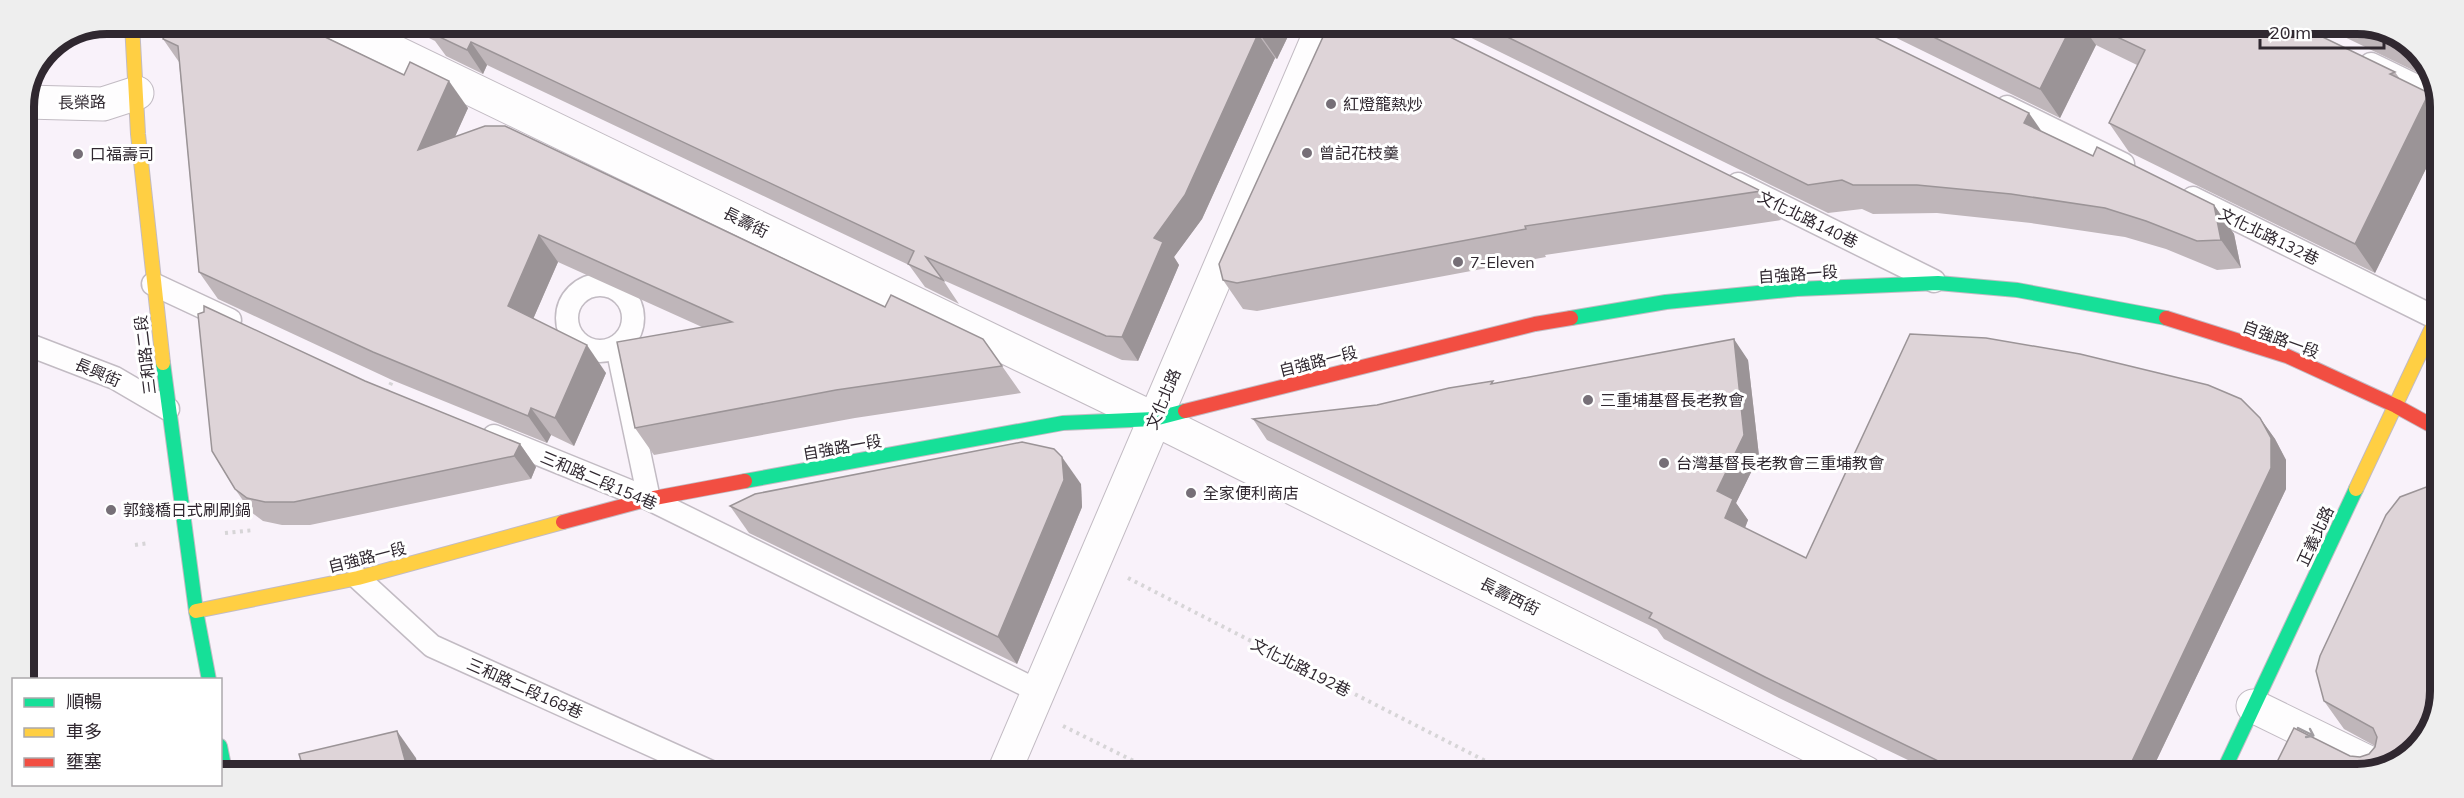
<svg xmlns="http://www.w3.org/2000/svg" width="2464" height="798" font-family="Mulish,'Noto Sans TC',sans-serif">
<style>
.lines{fill:none;stroke-linecap:round;stroke-linejoin:round}
.lane-casing{stroke:#c2bbc3;stroke-width:25}
.street-casing{stroke:#c2bbc3;stroke-width:35}
.fast-casing{stroke:#c2bbc3;stroke-width:16}
.slow-casing{stroke:#c2bbc3;stroke-width:16}
.jam-casing{stroke:#c2bbc3;stroke-width:16}
.path{stroke:#d7d5d7;stroke-width:4;stroke-dasharray:3 4.5;stroke-linecap:butt}
.lane{stroke:#fefdfe;stroke-width:22}
.street{stroke:#fefdfe;stroke-width:33}
.fast{stroke:#16e098;stroke-width:14}
.slow{stroke:#ffcf43;stroke-width:14}
.jam{stroke:#f24e42;stroke-width:14}
.wall{fill:#bfb6ba}
.shaded-wall{fill:#9b9497}
.building{fill:#ded4d8;stroke:#9b9497;stroke-width:1.5}
.oneway{stroke:#a19da1}
.poi-dot{fill:#766f77;stroke:#fff;stroke-width:2}
.labels{text-anchor:middle;dominant-baseline:central;stroke-width:6;stroke-linejoin:round;paint-order:stroke}
.street-label{font-size:16px;fill:#302830;stroke:#fff}
.poi-label{font-size:16px;fill:#302830;stroke:#fff;text-anchor:start}
.rim{fill:none;stroke:#302830;stroke-width:8}
</style>
<rect width="100%" height="100%" fill="#f9f2fa"/>
<g class="lines">
<defs>
<g id="lane">
<path d="M 2371,64 L 2437,96"/>
<path d="M 2007,107 L 2123,164"/>
<path d="M 1738,184 L 1934,281"/>
<path d="M 2193,198 L 2436,318"/>
<path d="M 153,284 L 230,320"/>
<circle cx="600" cy="318" r="33"/>
<path d="M 24,343 L 115,378 L 168,409"/>
<path d="M 617,347 L 649,499"/>
<path d="M 494,436 L 649,499 L 1038,691"/>
<path d="M 358,578 L 432,646 L 711,772"/>
</g>
<g id="street">
<path d="M 337,24 L 1154,419 L 1866,773"/>
<path d="M 26,102 L 103,104 L 137,93"/>
<path d="M 2253,706 L 2378,767"/>
<path d="M 1004,772 L 1323,26"/>
</g>
<g id="fast">
<path d="M 1571,318 L 1666,302 L 1797,289 L 1938,283 L 2017,290 L 2166,318"/>
<path d="M 163,363 L 196,611 L 209,680"/>
<path d="M 745,481 L 1063,423 L 1154,419 L 1185,411"/>
<path d="M 220,746 L 225,771"/>
<path d="M 2222,774 L 2356,489"/>
</g>
<g id="slow">
<path d="M 132,24 L 138,134 L 163,363"/>
<path d="M 2356,489 L 2439,313"/>
<path d="M 196,611 L 358,578 L 563,522"/>
</g>
<g id="jam">
<path d="M 2166,318 L 2287,356 L 2396,406 L 2438,429"/>
<path d="M 1185,411 L 1535,324 L 1571,318"/>
<path d="M 563,522 L 649,499 L 745,481"/>
</g>
</defs>
<use href="#lane" class="lane-casing"/>
<use href="#street" class="street-casing"/>
<use href="#fast" class="fast-casing"/>
<use href="#slow" class="slow-casing"/>
<use href="#jam" class="jam-casing"/>
<g class="path">
<path d="M 387,392 L 394,377"/>
<path d="M 225,533 L 254,530"/>
<path d="M 135,545 L 149,543"/>
<path d="M 1128,578 L 1509,773"/>
<path d="M 1063,726 L 1156,772"/>
</g>
<use href="#lane" class="lane"/>
<use href="#street" class="street"/>
<use href="#fast" class="fast"/>
<use href="#slow" class="slow"/>
<use href="#jam" class="jam"/>
</g>
<g class="wall">
<path d="M 401,24 L 1293,26 L 1277,59 L 1275,58 L 1202,219 L 1174,257 L 1179,265 L 1138,361 L 1122,360 L 943,280 L 959,304 L 925,287 L 909,265 L 487,65 L 483,74 L 446,56 L 435,41 Z"/>
<path d="M 1328,26 L 1761,191 L 1781,220 L 1545,255 L 1546,257 L 1257,311 L 1243,309 L 1223,280 Z"/>
<path d="M 1447,26 L 1852,26 L 2041,131 L 2093,156 L 2214,205 L 2234,234 L 2241,268 L 2217,270 L 2166,249 L 2125,237 L 2031,223 L 1937,213 L 1873,214 L 1862,209 L 1828,213 Z"/>
<path d="M 1872,26 L 2302,27 L 2395,72 L 2400,79 L 2429,93 L 2440,109 L 2440,140 L 2375,273 L 2129,152 L 2109,123 L 2137,65 L 2096,45 L 2060,118 Z"/>
<path d="M 2324,27 L 2379,27 L 2423,56 L 2431,79 Z"/>
<path d="M 163,39 L 468,108 L 455,136 L 885,307 L 983,339 L 1021,393 L 855,418 L 654,455 L 635,428 L 702,327 L 558,262 L 533,319 L 606,373 L 574,446 L 551,435 L 547,443 L 392,380 L 218,299 L 199,272 L 179,62 Z"/>
<path d="M 1748,360 L 1759,456 L 1736,503 L 1748,520 L 1745,528 L 1806,558 L 2260,418 L 2275,439 L 2286,460 L 2286,489 L 2150,774 L 1935,773 L 1779,698 L 1664,639 L 1657,629 L 1267,440 L 1253,419 L 1377,405 L 1495,383 Z"/>
<path d="M 365,381 L 520,444 L 536,467 L 531,479 L 310,525 L 282,525 L 263,521 L 251,512 L 235,489 Z"/>
<path d="M 1081,484 L 1082,507 L 1017,664 L 749,533 L 730,506 Z"/>
<path d="M 2324,701 L 2437,713 L 2357,774 L 2350,756 L 2360,757 L 2369,754 L 2375,746 L 2344,729 Z"/>
</g>
<g class="shaded-wall">
<path d="M 1266,26 L 1293,26 L 1277,59 L 1261,36 Z"/>
<path d="M 2071,27 L 2083,27 L 2096,45 L 2060,118 L 2040,89 Z"/>
<path d="M 1258,34 L 1275,58 L 1202,219 L 1174,257 L 1179,265 L 1138,361 L 1122,337 L 1154,238 Z"/>
<path d="M 471,42 L 487,65 L 483,74 L 467,50 Z"/>
<path d="M 449,81 L 468,108 L 437,177 L 418,150 Z"/>
<path d="M 2429,93 L 2440,109 L 2440,140 L 2375,273 L 2355,244 Z"/>
<path d="M 2029,113 L 2049,142 L 2024,123 Z"/>
<path d="M 2214,205 L 2234,234 L 2241,268 L 2221,240 Z"/>
<path d="M 539,235 L 558,262 L 527,333 L 508,306 Z"/>
<path d="M 1734,339 L 1748,360 L 1759,456 L 1736,503 L 1748,520 L 1740,540 L 1725,518 L 1717,491 Z"/>
<path d="M 587,345 L 606,373 L 574,446 L 555,418 Z"/>
<path d="M 531,408 L 551,435 L 547,443 L 528,416 Z"/>
<path d="M 2260,418 L 2275,439 L 2286,460 L 2286,489 L 2150,774 L 2126,774 Z"/>
<path d="M 520,444 L 536,467 L 531,479 L 514,456 Z"/>
<path d="M 1062,457 L 1081,484 L 1082,507 L 1017,664 L 998,637 Z"/>
<path d="M 397,731 L 416,758 L 419,771 L 408,771 Z"/>
</g>
<g class="building">
<path d="M 170,24 L 298,24 L 404,75 L 410,62 L 449,81 L 418,150 L 485,126 L 505,126 L 885,307 L 891,295 L 983,339 L 1002,366 L 836,390 L 635,428 L 617,342 L 732,322 L 539,235 L 508,306 L 587,345 L 555,418 L 531,408 L 528,416 L 373,352 L 199,272 L 178,46 L 163,39 Z"/>
<path d="M 433,24 L 1266,26 L 1261,36 L 1258,34 L 1185,195 L 1154,238 L 1163,242 L 1122,337 L 1106,336 L 926,257 L 943,280 L 908,264 L 914,251 L 471,42 L 467,50 L 429,32 Z"/>
<path d="M 1328,26 L 1428,26 L 1761,191 L 1525,226 L 1526,229 L 1237,283 L 1223,280 L 1219,264 Z"/>
<path d="M 1485,26 L 1852,26 L 2029,113 L 2024,123 L 2093,156 L 2097,147 L 2214,205 L 2221,240 L 2197,241 L 2146,221 L 2105,208 L 2011,194 L 1917,185 L 1853,185 L 1842,180 L 1808,185 Z"/>
<path d="M 1911,26 L 2071,27 L 2040,89 Z"/>
<path d="M 2096,27 L 2302,27 L 2395,72 L 2390,74 L 2429,93 L 2355,244 L 2109,123 L 2145,50 Z"/>
<path d="M 2363,27 L 2379,27 L 2422,56 Z"/>
<path d="M 204,306 L 365,381 L 520,444 L 514,456 L 294,502 L 265,502 L 247,498 L 235,489 L 212,451 L 198,314 L 204,312 Z"/>
<path d="M 1910,334 L 1986,338 L 2080,354 L 2208,385 L 2241,399 L 2260,418 L 2271,438 L 2271,468 L 2126,774 L 1963,773 L 1765,677 L 1649,618 L 1652,613 L 1253,419 L 1377,405 L 1449,388 L 1493,381 L 1491,384 L 1734,339 L 1744,435 L 1717,491 L 1733,499 L 1725,518 L 1806,558 Z"/>
<path d="M 1022,442 L 1054,449 L 1062,457 L 1064,480 L 998,637 L 730,506 L 755,494 Z"/>
<path d="M 2429,486 L 2438,488 L 2437,713 L 2408,757 L 2357,774 L 2271,774 L 2294,728 L 2350,756 L 2360,757 L 2369,754 L 2375,747 L 2377,737 L 2373,728 L 2324,701 L 2316,671 L 2320,656 L 2386,515 L 2400,497 Z"/>
<path d="M 397,731 L 408,771 L 304,771 L 299,754 Z"/>
</g>
<defs><path id="oneway-shaft" d="M-6 0H5M1.5-3L5.5 0L1.5 3" fill="none" stroke-width="1.6" stroke-linecap="round" stroke-linejoin="round" transform="scale(1.5)"/></defs>
<use class="oneway" href="#oneway-shaft" transform="translate(2306 732) rotate(26)"/>
<g class="poi-dot">
<circle cx="1331" cy="104" r="6"/>
<circle cx="1307" cy="153" r="6"/>
<circle cx="78" cy="154" r="6"/>
<circle cx="1458" cy="262" r="6"/>
<circle cx="1588" cy="400" r="6"/>
<circle cx="1664" cy="463" r="6"/>
<circle cx="1191" cy="493" r="6"/>
<circle cx="111" cy="510" r="6"/>
</g>
<g class="labels">
<g class="street-label">
<text transform="translate(82 102) rotate(-1)">長榮路</text>
<text transform="translate(1808 219) rotate(26)">文化北路140巷</text>
<text transform="translate(746 222) rotate(26)">長壽街</text>
<text transform="translate(2269 236) rotate(26)">文化北路132巷</text>
<text transform="translate(1798 274) rotate(-4)">自強路一段</text>
<text transform="translate(2281 339) rotate(20)">自強路一段</text>
<text transform="translate(145 355) rotate(-97)">三和路二段</text>
<text transform="translate(1318 361) rotate(-14)">自強路一段</text>
<text transform="translate(98 372) rotate(23)">長興街</text>
<text transform="translate(1163 399) rotate(-67)">文化北路</text>
<text transform="translate(842 447) rotate(-10)">自強路一段</text>
<text transform="translate(599 480) rotate(23)">三和路二段154巷</text>
<text transform="translate(2315 536) rotate(-65)">正義北路</text>
<text transform="translate(367 557) rotate(-14)">自強路一段</text>
<text transform="translate(1510 596) rotate(26)">長壽西街</text>
<text transform="translate(1301 667) rotate(27)">文化北路192巷</text>
<text transform="translate(525 688) rotate(24)">三和路二段168巷</text>
</g>
<g class="poi-label">
<text x="1343" y="104">紅燈籠熱炒</text>
<text x="1319" y="153">曾記花枝羹</text>
<text x="90" y="154">口福壽司</text>
<text x="1470" y="262">7-Eleven</text>
<text x="1600" y="400">三重埔基督長老教會</text>
<text x="1676" y="463">台灣基督長老教會三重埔教會</text>
<text x="1203" y="493">全家便利商店</text>
<text x="123" y="510">郭錢橋日式刷刷鍋</text>
</g>
</g>
<path d="M0 0H2464V798H0ZM107 34H2357A73 73 0 0 1 2430 107V691A73 73 0 0 1 2357 764H107A73 73 0 0 1 34 691V107A73 73 0 0 1 107 34Z" fill="#eee" fill-rule="evenodd"/>
<path class="rim" d="M107 34H2357A73 73 0 0 1 2430 107V691A73 73 0 0 1 2357 764H107A73 73 0 0 1 34 691V107A73 73 0 0 1 107 34Z"/>
<rect x="12" y="678" width="210" height="108" fill="#ffffff" stroke="#aca9ac" stroke-width="1.5"/>
<rect x="24" y="698" width="30" height="9" fill="#16e098" stroke="#aca9ac" stroke-width="1.5"/>
<text x="66" y="708" font-size="18" fill="#302830">順暢</text>
<rect x="24" y="728" width="30" height="9" fill="#ffcf43" stroke="#aca9ac" stroke-width="1.5"/>
<text x="66" y="738" font-size="18" fill="#302830">車多</text>
<rect x="24" y="758" width="30" height="9" fill="#f24e42" stroke="#aca9ac" stroke-width="1.5"/>
<text x="66" y="768" font-size="18" fill="#302830">壅塞</text>
<path d="M2260 39v9h124v-9" fill="none" stroke="#302830" stroke-width="3"/>
<text x="2269" y="39" font-size="18" fill="#302830" stroke="#ffffff" stroke-width="4.5" paint-order="stroke">20 m</text>
</svg>
